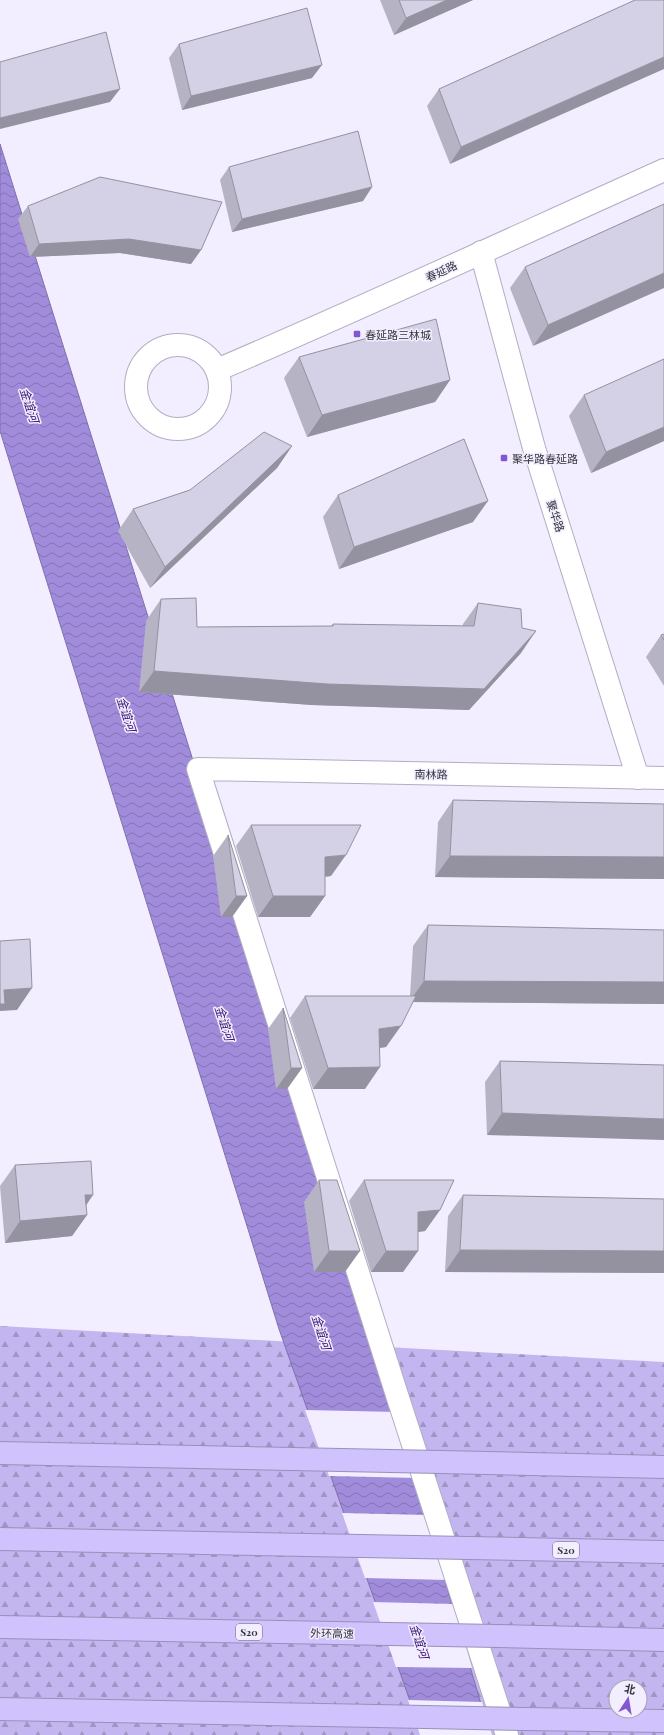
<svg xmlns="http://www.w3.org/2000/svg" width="664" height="1735" font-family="'Playfair Display','Noto Sans SC',serif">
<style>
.forest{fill:url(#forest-firs);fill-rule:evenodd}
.water{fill:url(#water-waves);stroke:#8070ab}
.pier{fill:#f2eeff}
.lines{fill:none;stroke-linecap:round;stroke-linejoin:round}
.minor-casing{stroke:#b2aec2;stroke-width:24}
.highway-casing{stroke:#9990b9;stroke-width:24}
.minor{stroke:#fff;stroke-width:22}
.highway{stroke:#d0c2fd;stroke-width:22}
.highway-bridge-casing{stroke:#9990b9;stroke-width:24;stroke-linecap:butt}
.highway-bridge{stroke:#d0c2fd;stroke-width:22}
.wall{fill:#b6b3c5}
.shaded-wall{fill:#9492a0}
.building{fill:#d4d0e5;stroke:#9492a0}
.poi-dot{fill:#8258d2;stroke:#f2eeff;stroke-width:1.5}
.labels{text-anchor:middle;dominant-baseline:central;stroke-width:3;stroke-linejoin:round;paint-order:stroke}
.shield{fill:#f2eeff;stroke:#6c6a75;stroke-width:1}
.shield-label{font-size:10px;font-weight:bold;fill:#33323a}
.street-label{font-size:11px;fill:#33323a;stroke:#f2eeff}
.poi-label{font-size:11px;fill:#33323a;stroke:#f2eeff;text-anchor:start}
.water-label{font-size:12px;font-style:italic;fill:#3c1472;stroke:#f2eeff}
</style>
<defs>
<pattern id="forest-firs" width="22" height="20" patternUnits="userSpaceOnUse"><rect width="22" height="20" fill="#c3b5ef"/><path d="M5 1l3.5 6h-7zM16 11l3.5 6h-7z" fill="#9f94c3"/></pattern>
<pattern id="water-waves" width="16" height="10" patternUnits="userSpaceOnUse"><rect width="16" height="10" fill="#a18bdb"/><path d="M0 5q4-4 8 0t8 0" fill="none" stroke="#8472b3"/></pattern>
</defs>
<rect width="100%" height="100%" fill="#f2eeff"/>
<path class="forest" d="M 0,1326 L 664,1362 L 664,1735 L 0,1735 ZM 616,1687 L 640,1687 L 640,1711 L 616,1711 Z"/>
<path class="water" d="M 0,144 L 377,1348 L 490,1735 L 422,1735 L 279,1329 L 0,431 Z"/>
<g class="pier">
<path d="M 305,1410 L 398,1412 L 417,1478 L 329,1476 Z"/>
<path d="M 342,1513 L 428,1515 L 447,1580 L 365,1578 Z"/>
<path d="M 373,1602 L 454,1604 L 472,1668 L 396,1667 Z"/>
<path d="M 408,1700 L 482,1702 L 492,1735 L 420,1735 Z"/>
</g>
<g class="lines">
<defs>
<g id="minor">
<path d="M 481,252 L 534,448 L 638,778"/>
<circle cx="178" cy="387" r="42"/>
<path d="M 217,370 C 367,306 515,237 664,170"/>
<path d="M 507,1735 L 397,1395 L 198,769 L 664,778"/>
</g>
<g id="highway">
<path d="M 0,1453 L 292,1459"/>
<path d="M 440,1462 L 664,1467"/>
<path d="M 468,1548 L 664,1552"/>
<path d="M 497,1636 L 664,1640"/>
<path d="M 0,1709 L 376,1716"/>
<path d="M 524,1719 L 664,1721"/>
</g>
</defs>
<use href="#minor" class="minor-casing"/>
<use href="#highway" class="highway-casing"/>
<use href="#minor" class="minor"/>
<use href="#highway" class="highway"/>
<defs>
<g id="highway-bridge">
<path d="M 292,1459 L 440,1462"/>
<path d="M 0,1539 L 468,1548"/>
<path d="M 0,1627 L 497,1636"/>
<path d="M 376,1716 L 524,1719"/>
</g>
</defs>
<use href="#highway-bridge" class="highway-bridge-casing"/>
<use href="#highway-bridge" class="highway-bridge"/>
</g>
<g class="wall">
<path d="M 380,0 L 473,0 L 394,35 Z"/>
<path d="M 635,0 L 450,164 L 427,106 L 439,89 Z"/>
<path d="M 179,44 L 312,78 L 182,110 L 169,58 Z"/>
<path d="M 229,167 L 372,187 L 363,201 L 232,232 L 220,180 Z"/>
<path d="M 664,204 L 533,346 L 510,288 L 525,267 Z"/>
<path d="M 28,206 L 201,250 L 191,264 L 120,253 L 30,257 L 18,219 Z"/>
<path d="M 299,357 L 450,380 L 435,402 L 307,437 L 284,378 Z"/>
<path d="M 584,395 L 664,441 L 591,473 L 569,416 Z"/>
<path d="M 292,446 L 277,468 L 150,588 L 118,531 L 133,509 L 190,490 Z"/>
<path d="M 338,495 L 473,522 L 339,569 L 323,517 Z"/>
<path d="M 161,599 L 197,627 L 331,626 L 333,624 L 463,626 L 463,624 L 478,603 L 521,653 L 469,710 L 312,705 L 139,692 L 146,621 Z"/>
<path d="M 664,634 L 664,686 L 646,657 L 661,635 Z"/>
<path d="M 453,800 L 664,804 L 664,879 L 435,877 L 438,822 Z"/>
<path d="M 251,825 L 331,876 L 325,877 L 325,896 L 310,917 L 258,917 L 236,846 Z"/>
<path d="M 228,835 L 247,896 L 232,917 L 221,917 L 213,856 Z"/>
<path d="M 428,925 L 664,930 L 664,1004 L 413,1002 L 386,1047 L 380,1048 L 365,1089 L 313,1089 L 290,1018 L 305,996 L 410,996 L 413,946 Z"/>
<path d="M 283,1008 L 302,1068 L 287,1089 L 276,1089 L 268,1029 Z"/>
<path d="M 500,1061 L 664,1065 L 487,1135 L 485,1082 Z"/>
<path d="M 15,1165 L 86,1205 L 87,1215 L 72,1236 L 5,1243 L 0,1186 Z"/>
<path d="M 319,1180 L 345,1272 L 314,1272 L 304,1202 Z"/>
<path d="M 364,1180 L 440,1210 L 425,1231 L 418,1232 L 418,1251 L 403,1272 L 371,1272 L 349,1201 Z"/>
<path d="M 463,1195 L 664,1199 L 664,1273 L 445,1272 L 448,1216 Z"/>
</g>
<g class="shaded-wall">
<path d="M 447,0 L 473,0 L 394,35 L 406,18 Z"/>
<path d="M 664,57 L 664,69 L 450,164 L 461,147 Z"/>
<path d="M 322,65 L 312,78 L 182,110 L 191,96 Z"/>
<path d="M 120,89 L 110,102 L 0,129 L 0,118 Z"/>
<path d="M 372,187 L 363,201 L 232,232 L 242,219 Z"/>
<path d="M 129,239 L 201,250 L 191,264 L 120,253 L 30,257 L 39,244 Z"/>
<path d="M 664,273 L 664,288 L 533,346 L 548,325 Z"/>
<path d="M 450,380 L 435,402 L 307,437 L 322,415 Z"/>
<path d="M 664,427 L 664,441 L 591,473 L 606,452 Z"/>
<path d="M 292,446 L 277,468 L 150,588 L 165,567 Z"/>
<path d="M 488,501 L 473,522 L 339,569 L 354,547 Z"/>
<path d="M 536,631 L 521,653 L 469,710 L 312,705 L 139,692 L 154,671 Z"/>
<path d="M 346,855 L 331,876 L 310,878 L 325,857 Z"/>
<path d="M 450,856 L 664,857 L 664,879 L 435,877 Z"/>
<path d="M 236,896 L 247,896 L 232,917 L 221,917 Z"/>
<path d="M 273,896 L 325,896 L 310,917 L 258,917 Z"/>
<path d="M 424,981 L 664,982 L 664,1004 L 409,1002 Z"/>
<path d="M 32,988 L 17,1010 L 0,1011 L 0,996 L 4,990 Z"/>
<path d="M 401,1026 L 386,1047 L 364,1050 L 379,1029 Z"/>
<path d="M 380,1067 L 365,1089 L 313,1089 L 328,1068 Z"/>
<path d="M 291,1068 L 302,1068 L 287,1089 L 276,1089 Z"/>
<path d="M 502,1113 L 664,1119 L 664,1140 L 487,1135 Z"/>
<path d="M 85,1195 L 93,1195 L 79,1216 L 87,1215 L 72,1236 L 5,1243 L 20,1221 Z"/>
<path d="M 440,1210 L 425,1231 L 403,1234 L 418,1212 Z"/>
<path d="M 460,1250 L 664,1251 L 664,1273 L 445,1272 Z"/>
<path d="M 329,1251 L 360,1251 L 345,1272 L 314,1272 Z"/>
<path d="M 386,1251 L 418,1251 L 403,1272 L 371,1272 Z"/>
</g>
<g class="building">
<path d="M 399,0 L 447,0 L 406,18 Z"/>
<path d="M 635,0 L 664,0 L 664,57 L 461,147 L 439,89 Z"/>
<path d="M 307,8 L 322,65 L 191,96 L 179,44 Z"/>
<path d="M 106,32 L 120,89 L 0,118 L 0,62 Z"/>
<path d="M 358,131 L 372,187 L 242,219 L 229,167 Z"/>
<path d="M 100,177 L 222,202 L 201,250 L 129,239 L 39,244 L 28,206 Z"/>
<path d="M 664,204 L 664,273 L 548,325 L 525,267 Z"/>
<path d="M 436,319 L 450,380 L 322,415 L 299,357 Z"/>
<path d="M 664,359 L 664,427 L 606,452 L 584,395 Z"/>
<path d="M 264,432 L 292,446 L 165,567 L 133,509 L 190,490 Z"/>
<path d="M 464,439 L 488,501 L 354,547 L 338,495 Z"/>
<path d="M 196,598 L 197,627 L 333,626 L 333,624 L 474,626 L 478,603 L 521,609 L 522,628 L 536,631 L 484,689 L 327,684 L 154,671 L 161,599 Z"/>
<path d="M 664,634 L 664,640 L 661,635 Z"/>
<path d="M 453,800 L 664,804 L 664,857 L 450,856 Z"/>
<path d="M 251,825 L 361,825 L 346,855 L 325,857 L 325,896 L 273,896 Z"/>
<path d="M 228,835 L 247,896 L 236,896 Z"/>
<path d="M 428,925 L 664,930 L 664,982 L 424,981 Z"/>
<path d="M 30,939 L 32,988 L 4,990 L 5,1004 L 0,1004 L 0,941 Z"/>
<path d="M 305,996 L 416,996 L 401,1026 L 379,1029 L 380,1067 L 328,1068 Z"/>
<path d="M 283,1008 L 302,1068 L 291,1068 Z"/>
<path d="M 500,1061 L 664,1065 L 664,1119 L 502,1113 Z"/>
<path d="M 91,1161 L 93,1195 L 85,1195 L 87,1215 L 20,1221 L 15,1165 Z"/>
<path d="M 319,1180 L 337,1180 L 360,1251 L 329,1251 Z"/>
<path d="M 364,1180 L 454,1180 L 440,1210 L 418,1212 L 418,1251 L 386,1251 Z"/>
<path d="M 463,1195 L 664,1199 L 664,1251 L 460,1250 Z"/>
</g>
<g class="poi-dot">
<rect x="353" y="330" width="8" height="8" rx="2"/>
<rect x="500" y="454" width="8" height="8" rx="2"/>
</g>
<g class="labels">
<g class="shield">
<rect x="553" y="1542" width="26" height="16" rx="3"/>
<rect x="236" y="1624" width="26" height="16" rx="3"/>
</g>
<g class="shield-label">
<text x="566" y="1550">S20</text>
<text x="249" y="1632">S20</text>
</g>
<g class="street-label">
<text transform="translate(441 271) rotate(-25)">春延路</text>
<text transform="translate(556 516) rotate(72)">聚华路</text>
<text transform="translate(431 774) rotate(1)">南林路</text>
<text transform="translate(332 1633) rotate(1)">外环高速</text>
</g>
<g class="poi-label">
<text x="365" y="334">春延路三林城</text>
<text x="512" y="458">聚华路春延路</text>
</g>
<g class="water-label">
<text transform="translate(30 405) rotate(72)">金谊河</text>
<text transform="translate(127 714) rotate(72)">金谊河</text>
<text transform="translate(225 1023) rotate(72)">金谊河</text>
<text transform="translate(322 1332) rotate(72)">金谊河</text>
<text transform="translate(420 1641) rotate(72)">金谊河</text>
</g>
</g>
<g transform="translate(628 1699) rotate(12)"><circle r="19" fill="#f2eeff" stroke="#a6a3b0"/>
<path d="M0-3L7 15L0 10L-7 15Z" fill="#8258d2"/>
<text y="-6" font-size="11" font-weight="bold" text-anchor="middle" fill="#33323a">北</text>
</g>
</svg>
